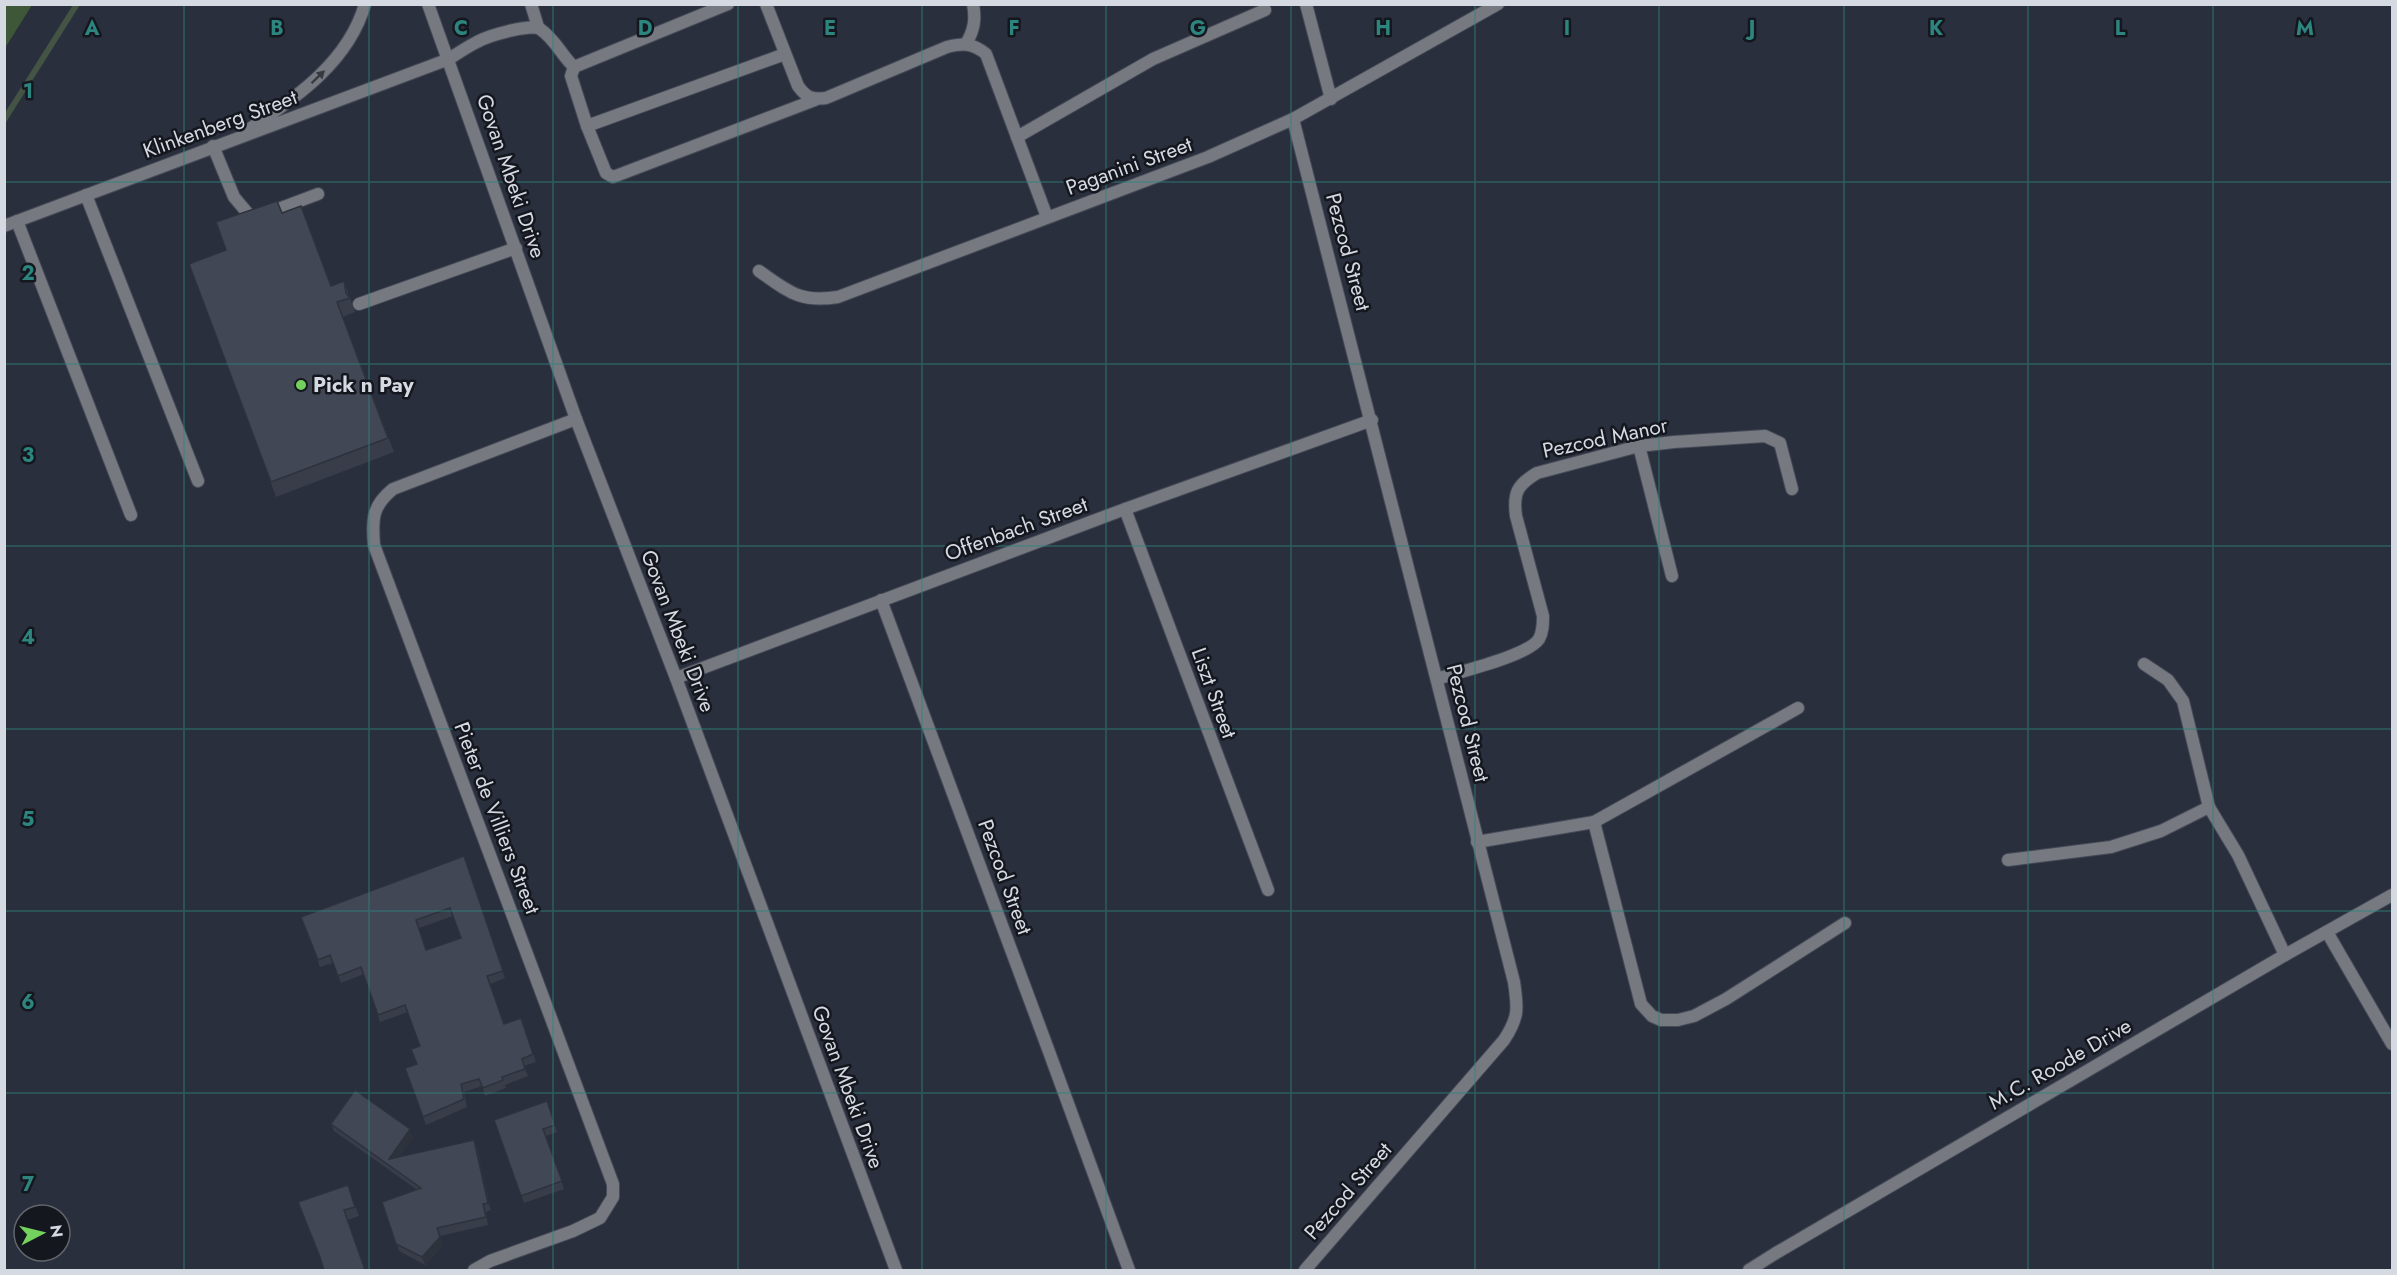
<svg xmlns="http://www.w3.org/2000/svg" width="2397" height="1275" font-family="Jost,sans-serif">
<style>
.green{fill:#3e5739}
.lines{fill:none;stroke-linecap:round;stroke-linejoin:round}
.stream{stroke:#435444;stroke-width:6}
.service-casing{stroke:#454a57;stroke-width:14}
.minor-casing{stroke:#454a57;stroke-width:14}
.tertiary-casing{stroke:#454a57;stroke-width:14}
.service{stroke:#767980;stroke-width:12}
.minor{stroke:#767980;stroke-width:12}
.tertiary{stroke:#767980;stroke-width:12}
.wall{fill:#383d49;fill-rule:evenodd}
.shaded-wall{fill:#2e323c}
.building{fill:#414755;stroke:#2e323c;stroke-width:1.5;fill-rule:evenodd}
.oneway{fill:#373940}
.grid{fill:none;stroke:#2d857f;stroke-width:1.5;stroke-opacity:0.55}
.poi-dot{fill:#72d25d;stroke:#15171e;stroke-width:2}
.labels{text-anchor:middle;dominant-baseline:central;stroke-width:5;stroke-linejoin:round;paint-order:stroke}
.street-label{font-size:21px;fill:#d5d9e2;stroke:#15171e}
.poi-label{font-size:21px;font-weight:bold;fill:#d5d9e2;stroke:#15171e;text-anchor:start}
.grid-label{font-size:20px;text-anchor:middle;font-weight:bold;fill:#2d857f;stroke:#15171e;stroke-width:5;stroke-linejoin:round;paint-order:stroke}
</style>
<rect width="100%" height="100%" fill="#2a2f3d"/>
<path class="green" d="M 5,4 L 32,5 L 5,48 L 4,5 Z"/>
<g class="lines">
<path class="stream" d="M 4,120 L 77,4"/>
<defs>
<g id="service">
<path d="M 531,4 L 538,27"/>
<path d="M 766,4 L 798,86 C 806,97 812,100 826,98 L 947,47 C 963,43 973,43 986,54 L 1017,137"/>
<path d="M 966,44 C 974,30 976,20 973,4"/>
<path d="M 449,59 C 458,53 467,47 477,42 C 487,36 531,23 540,29 C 555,39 562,56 574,67 L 728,4"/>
<path d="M 574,67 L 571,76 L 587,126 L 606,173 L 613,177 L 815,100"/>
<path d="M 587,126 L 785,54"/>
<path d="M 213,146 L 234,197 L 250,216 L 257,217 L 318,194"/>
<path d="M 359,304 L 516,248"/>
<path d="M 2327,932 L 2392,1044"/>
</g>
<g id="minor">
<path d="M 1306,4 L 1331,99"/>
<path d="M 1293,119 L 1514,982 C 1518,1009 1519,1017 1504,1040 L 1305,1270"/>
<path d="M 86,195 L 198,481"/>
<path d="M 1047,217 L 1017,137 L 1153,59 L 1265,10"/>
<path d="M 17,221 L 131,515"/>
<path d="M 759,271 C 789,292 800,303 838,297 L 1208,157 L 1293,119 L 1498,4"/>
<path d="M 1639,446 L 1672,576"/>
<path d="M 1125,509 L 1268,890"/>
<path d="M 881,600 L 1048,1049 L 1129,1270"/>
<path d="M 2144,664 L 2168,680 L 2183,701 L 2209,807 L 2238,855 L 2285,955"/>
<path d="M 676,678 L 1125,509 L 1372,420"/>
<path d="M 1437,679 C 1458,672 1528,656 1539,639 C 1543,632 1543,624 1543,616 L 1516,516 C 1513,493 1517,485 1537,473 L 1639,446 L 1674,442 L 1765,436 L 1780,443 L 1792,489"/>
<path d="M 1594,822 L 1641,1004 L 1652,1016 L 1661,1020 L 1678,1020 L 1694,1016 L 1726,999 L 1845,923"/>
<path d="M 1477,842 L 1594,822 L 1798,708"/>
<path d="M 2008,860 L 2111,847 L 2161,831 L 2209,807"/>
<path d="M 474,1270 L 490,1261 L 573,1231 L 600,1218 L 613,1197 L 613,1184 L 374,545 C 372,519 372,506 393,489 L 576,419"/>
</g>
<g id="tertiary">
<path d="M 428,4 L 576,419 L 676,678 L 896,1270"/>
<path d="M 251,128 C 297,97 349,61 365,4"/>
<path d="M 4,226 L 449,59"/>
<path d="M 1749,1270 L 1776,1253 L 2285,955 L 2392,895"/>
</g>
</defs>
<use href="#service" class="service-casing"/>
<use href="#minor" class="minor-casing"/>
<use href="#tertiary" class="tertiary-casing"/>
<use href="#service" class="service"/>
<use href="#minor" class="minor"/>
<use href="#tertiary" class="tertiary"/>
</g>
<g class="wall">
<path d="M 282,213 L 331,286 L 344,281 L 355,312 L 343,317 L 394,452 L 276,497 L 189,264 L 226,250 Z"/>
<path d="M 464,856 L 505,978 L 490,984 L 504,1024 L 521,1018 L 536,1062 L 524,1066 L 528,1076 L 505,1085 L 506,1088 L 485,1096 L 482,1086 L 464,1092 L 467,1107 L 426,1125 L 405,1068 L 417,1064 L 420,1046 L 408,1012 L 380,1022 L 364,974 L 341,983 L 333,963 L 320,967 L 301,917 ZM 453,916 L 461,938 L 426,950 L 419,928 Z"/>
<path d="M 547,1101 L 557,1132 L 546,1136 L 564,1189 L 524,1203 L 494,1120 Z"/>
<path d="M 331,1124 L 413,1137 L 399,1157 L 474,1140 L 477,1147 L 491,1210 L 486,1212 L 488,1225 L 440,1236 L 443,1245 L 425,1265 L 399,1251 L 382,1202 L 416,1189 L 334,1131 Z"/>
<path d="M 348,1185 L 359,1216 L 348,1220 L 324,1270 Z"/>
</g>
<g class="shaded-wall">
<path d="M 410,1129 L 413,1137 L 392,1167 L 389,1159 Z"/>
<path d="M 474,1140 L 477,1147 L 491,1210 L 488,1203 Z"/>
<path d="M 440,1237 L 443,1245 L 425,1265 L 422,1257 Z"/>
</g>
<g class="building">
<path d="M 277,201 L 282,213 L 301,206 L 331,286 L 344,281 L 346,293 L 350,298 L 337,302 L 388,438 L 271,482 L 189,264 L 226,250 L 216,222 Z"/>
<path d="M 464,856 L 503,971 L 487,976 L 504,1024 L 521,1018 L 533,1054 L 522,1059 L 525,1069 L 502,1077 L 503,1080 L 483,1088 L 479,1079 L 461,1084 L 464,1099 L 423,1117 L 405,1068 L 417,1064 L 411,1049 L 420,1046 L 405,1005 L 378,1015 L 361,967 L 338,976 L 330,955 L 318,960 L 301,917 ZM 450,908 L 461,938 L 426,950 L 416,920 Z"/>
<path d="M 355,1090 L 410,1129 L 389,1159 L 474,1140 L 488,1203 L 483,1204 L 486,1217 L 437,1228 L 440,1237 L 422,1257 L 396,1244 L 382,1202 L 421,1188 L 331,1124 Z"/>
<path d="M 547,1101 L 555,1125 L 543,1129 L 562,1181 L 521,1196 L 494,1120 Z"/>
<path d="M 348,1185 L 355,1207 L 344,1210 L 365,1270 L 324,1270 L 320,1257 L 298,1202 Z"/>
</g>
<defs><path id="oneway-solid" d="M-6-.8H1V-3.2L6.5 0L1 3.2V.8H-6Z" transform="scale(1.5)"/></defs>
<use class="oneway" href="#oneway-solid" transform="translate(318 77) rotate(-44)"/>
<path class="grid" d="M 184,4 L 184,1270M 369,4 L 369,1270M 553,4 L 553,1270M 738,4 L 738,1270M 922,4 L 922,1270M 1106,4 L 1106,1270M 1291,4 L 1291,1270M 1475,4 L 1475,1270M 1659,4 L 1659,1270M 1844,4 L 1844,1270M 2028,4 L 2028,1270M 2213,4 L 2213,1270M 4,182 L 2392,182M 4,364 L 2392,364M 4,546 L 2392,546M 4,729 L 2392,729M 4,911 L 2392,911M 4,1093 L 2392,1093"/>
<circle class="poi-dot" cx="301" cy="385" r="6"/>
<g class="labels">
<g class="street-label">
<text transform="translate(220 124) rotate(-20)">Klinkenberg Street</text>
<text transform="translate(1129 166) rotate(-20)">Paganini Street</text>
<text transform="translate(511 176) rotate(71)">Govan Mbeki Drive</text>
<text transform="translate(1348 252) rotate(75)">Pezcod Street</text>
<text transform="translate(1605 438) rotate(-12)">Pezcod Manor</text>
<text transform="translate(1016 529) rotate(-20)">Offenbach Street</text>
<text transform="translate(678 631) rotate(69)">Govan Mbeki Drive</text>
<text transform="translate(1214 693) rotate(70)">Liszt Street</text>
<text transform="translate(1468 723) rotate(76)">Pezcod Street</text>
<text transform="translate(497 818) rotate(69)">Pieter de Villiers Street</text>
<text transform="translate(1005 877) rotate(70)">Pezcod Street</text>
<text transform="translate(2060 1064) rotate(-30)">M.C. Roode Drive</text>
<text transform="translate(848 1087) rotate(70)">Govan Mbeki Drive</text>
<text transform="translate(1348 1191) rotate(-49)">Pezcod Street</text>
</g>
<g class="poi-label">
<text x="313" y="385">Pick n Pay</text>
</g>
</g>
<g class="grid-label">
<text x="92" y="35">A</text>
<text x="277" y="35">B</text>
<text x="461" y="35">C</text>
<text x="645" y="35">D</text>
<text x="830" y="35">E</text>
<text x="1014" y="35">F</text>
<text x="1198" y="35">G</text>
<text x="1383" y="35">H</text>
<text x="1567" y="35">I</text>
<text x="1752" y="35">J</text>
<text x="1936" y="35">K</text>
<text x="2120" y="35">L</text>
<text x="2305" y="35">M</text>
<text x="28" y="98">1</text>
<text x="28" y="280">2</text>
<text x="28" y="462">3</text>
<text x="28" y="644">4</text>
<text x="28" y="826">5</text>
<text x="28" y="1009">6</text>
<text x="28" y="1191">7</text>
</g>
<rect width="2397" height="1275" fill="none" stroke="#d5d9e2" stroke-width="12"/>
<g transform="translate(42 1233) rotate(83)"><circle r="28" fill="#15171e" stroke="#62656c" stroke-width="1.5"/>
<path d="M0-4.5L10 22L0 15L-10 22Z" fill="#72d25d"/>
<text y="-9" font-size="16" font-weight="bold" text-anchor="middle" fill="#d5d9e2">N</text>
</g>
</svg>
